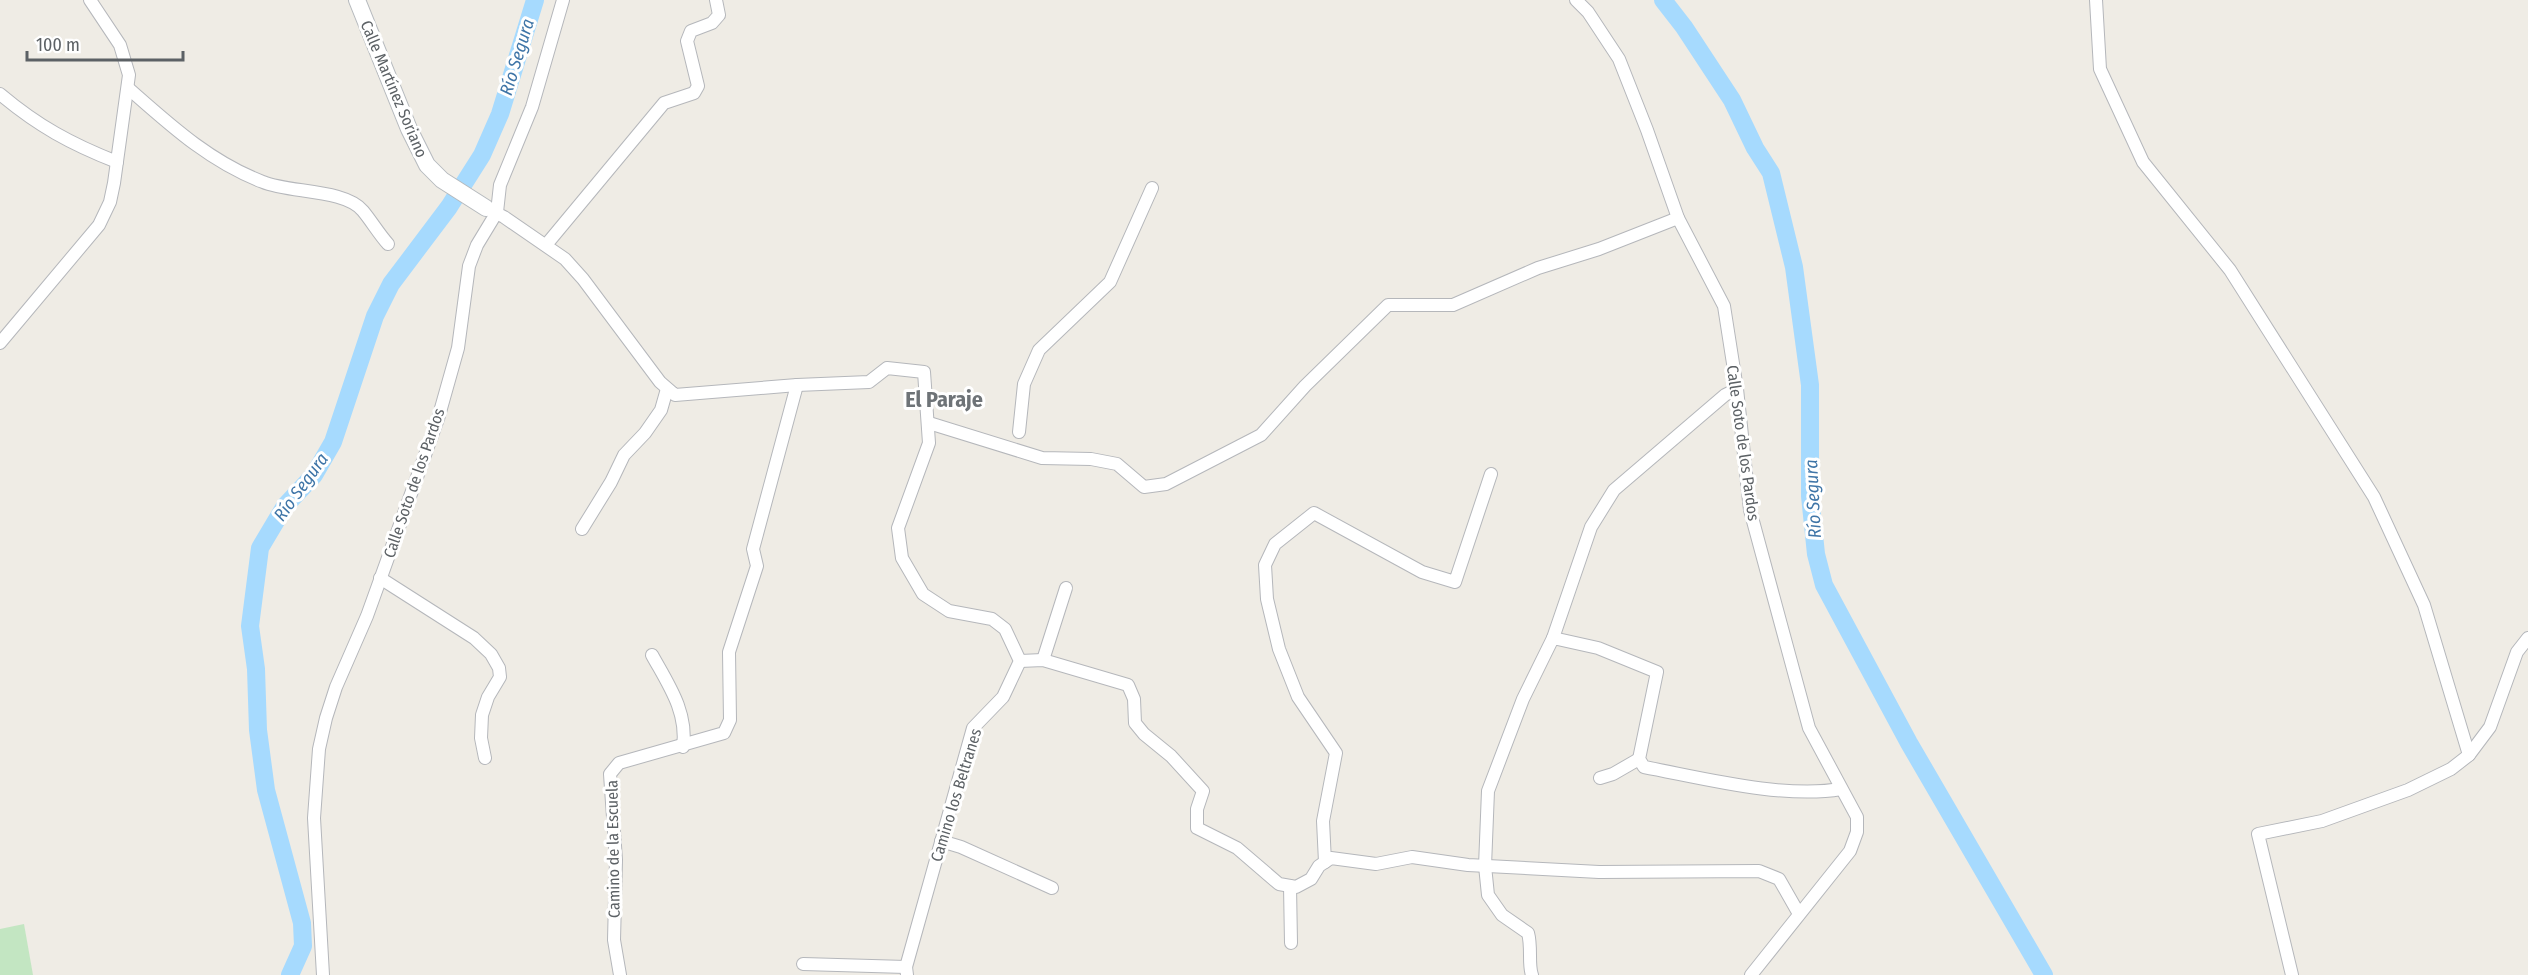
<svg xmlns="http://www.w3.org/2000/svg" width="2528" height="975" font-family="'Fira Sans Condensed',sans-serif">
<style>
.grass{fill:#c3e6c2}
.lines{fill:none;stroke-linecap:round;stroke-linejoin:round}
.river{stroke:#a6dafe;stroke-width:18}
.street-casing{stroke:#b5b7bb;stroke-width:14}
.secondary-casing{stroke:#b6babe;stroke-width:18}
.street{stroke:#fff;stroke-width:12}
.secondary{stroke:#fff;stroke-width:16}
.labels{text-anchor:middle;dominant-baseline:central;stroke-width:6;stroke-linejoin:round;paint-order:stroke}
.street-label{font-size:16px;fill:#5c6165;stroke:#fff}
.water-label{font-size:18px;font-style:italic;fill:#3f75a7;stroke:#fff}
.district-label{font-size:22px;font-weight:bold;fill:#6e7377;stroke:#fff}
</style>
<rect width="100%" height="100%" fill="#efece5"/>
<path class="grass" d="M 24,924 L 33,975 L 0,975 L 0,929 Z"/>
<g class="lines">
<g class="river">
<path d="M 1663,0 L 1684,27 L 1732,100 L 1755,148 L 1771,173 L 1794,267 L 1810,385 L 1810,496 L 1816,554 L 1824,585 L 1909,743 L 2044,975"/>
<path d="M 290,975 L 303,946 L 302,923 L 266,790 L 258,730 L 256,669 L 250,626 L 260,548 L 285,506 L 314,475 L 333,442 L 375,316 L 391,284 L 449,207 L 482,155 L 500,114 L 535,0"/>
</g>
<defs>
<g id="street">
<path d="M 1576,0 L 1588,12 L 1619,59 L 1647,130 L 1678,218 L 1724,306 L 1737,389 L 1750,510 L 1809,728 L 1857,817 L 1857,832 L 1850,851 L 1751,975"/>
<path d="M 2096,0 L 2100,69 L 2143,162 L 2230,270 L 2374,497 L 2424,605 L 2469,755"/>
<path d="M 128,88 C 170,125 210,162 263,182 C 289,193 345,189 363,211 C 372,222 379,234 388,244"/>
<path d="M 0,94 C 38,126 71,144 117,162"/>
<path d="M 486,208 L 504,217 L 565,259 L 583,279 L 660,382 L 675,395 L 797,385 L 869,382 L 887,368 L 924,372 L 929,443 L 898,528 L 902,558 L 923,594 L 949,611 L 992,619 L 1005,629 L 1020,661 L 1003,697 L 973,728 L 906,967 L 907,975"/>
<path d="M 546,245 L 664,103 L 694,93 L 698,86 L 687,41 L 691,31 L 712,23 L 719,15 L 716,0"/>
<path d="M 0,343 L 99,225 L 110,202 L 114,183 L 129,75 L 120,45 L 90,0"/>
<path d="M 929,423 L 1042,458 L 1091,459 L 1117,464 L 1144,487 L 1166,484 L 1261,435 L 1305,386 L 1388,305 L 1453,305 L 1538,268 L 1599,249 L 1678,218"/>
<path d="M 1019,432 L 1024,384 L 1039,350 L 1110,282 L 1152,188"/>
<path d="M 582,529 L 611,482 L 624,455 L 645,433 L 661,410 L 667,389"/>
<path d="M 380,578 L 474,638 L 491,654 L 499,668 L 500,677 L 488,697 L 482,715 L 481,738 L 485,758"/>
<path d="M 1553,638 L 1591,527 L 1614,490 L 1725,395 L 1737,389"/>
<path d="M 652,655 C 668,684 688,712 683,747"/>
<path d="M 1043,660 L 1066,588"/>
<path d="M 1020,661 L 1043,660 L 1128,685 L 1134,699 L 1135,723 L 1144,734 L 1171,756 L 1203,791 L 1197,809 L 1197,828 L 1237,848 L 1279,884 L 1296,887 L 1311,879 L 1319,866 L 1331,858 L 1376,864 L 1412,857 L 1468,865 L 1599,872 L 1759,871 L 1779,879 L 1799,914"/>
<path d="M 1600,778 L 1613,774 L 1639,759"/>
<path d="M 941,841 L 961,847 L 1052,888"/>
<path d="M 1325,862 L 1323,821 L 1336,753 L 1298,697 L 1279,649 L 1267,599 L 1265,565 L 1275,544 L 1314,513 L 1422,572 L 1455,582 L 1491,474"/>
<path d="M 1290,886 L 1291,943"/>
<path d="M 803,964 L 906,967"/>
<path d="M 323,975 L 314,818 L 319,749 L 326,718 L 336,687 L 367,616 L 438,419 L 458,348 L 469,266 L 477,245 L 497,212 L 500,185 L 532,107 L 563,0"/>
<path d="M 620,975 L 614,940 L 616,860 L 610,774 L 619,763 L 724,733 L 730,720 L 729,652 L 757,566 L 753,549 L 797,385"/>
<path d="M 1532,975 C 1528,965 1532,947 1528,933 L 1502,915 L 1488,895 L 1485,866 L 1488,791 L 1523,699 L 1553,638 L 1598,648 L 1657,672 L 1639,759 L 1644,767 C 1703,778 1783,799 1841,789"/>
<path d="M 2292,975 L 2258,834 L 2322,821 L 2408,790 L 2451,769 L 2469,755 L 2490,727 L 2517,652 L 2528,638"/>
</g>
<path id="secondary" d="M 357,0 L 409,129 L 427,165 L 442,180 L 486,208"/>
</defs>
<use href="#street" class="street-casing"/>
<use href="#secondary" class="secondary-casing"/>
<use href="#street" class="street"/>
<use href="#secondary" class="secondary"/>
</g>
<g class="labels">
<g class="street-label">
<text transform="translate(394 89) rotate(67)">Calle Martínez Soriano</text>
<text transform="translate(1743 443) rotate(82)">Calle Soto de los Pardos</text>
<text transform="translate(414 483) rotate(-71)">Calle Soto de los Pardos</text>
<text transform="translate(956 795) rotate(-73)">Camino los Beltranes</text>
<text transform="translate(613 849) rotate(-91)">Camino de la Escuela</text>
</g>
<g class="water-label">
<text transform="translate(517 57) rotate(-73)">Río Segura</text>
<text transform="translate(301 487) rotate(-54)">Río Segura</text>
<text transform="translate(1813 499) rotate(-93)">Río Segura</text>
</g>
<g class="district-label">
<text x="944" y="399">El Paraje</text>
</g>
</g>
<path d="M27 51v9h156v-9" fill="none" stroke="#5c6165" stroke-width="3"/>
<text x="36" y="51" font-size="18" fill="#5c6165" stroke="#ffffff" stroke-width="4.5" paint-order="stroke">100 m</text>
</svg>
